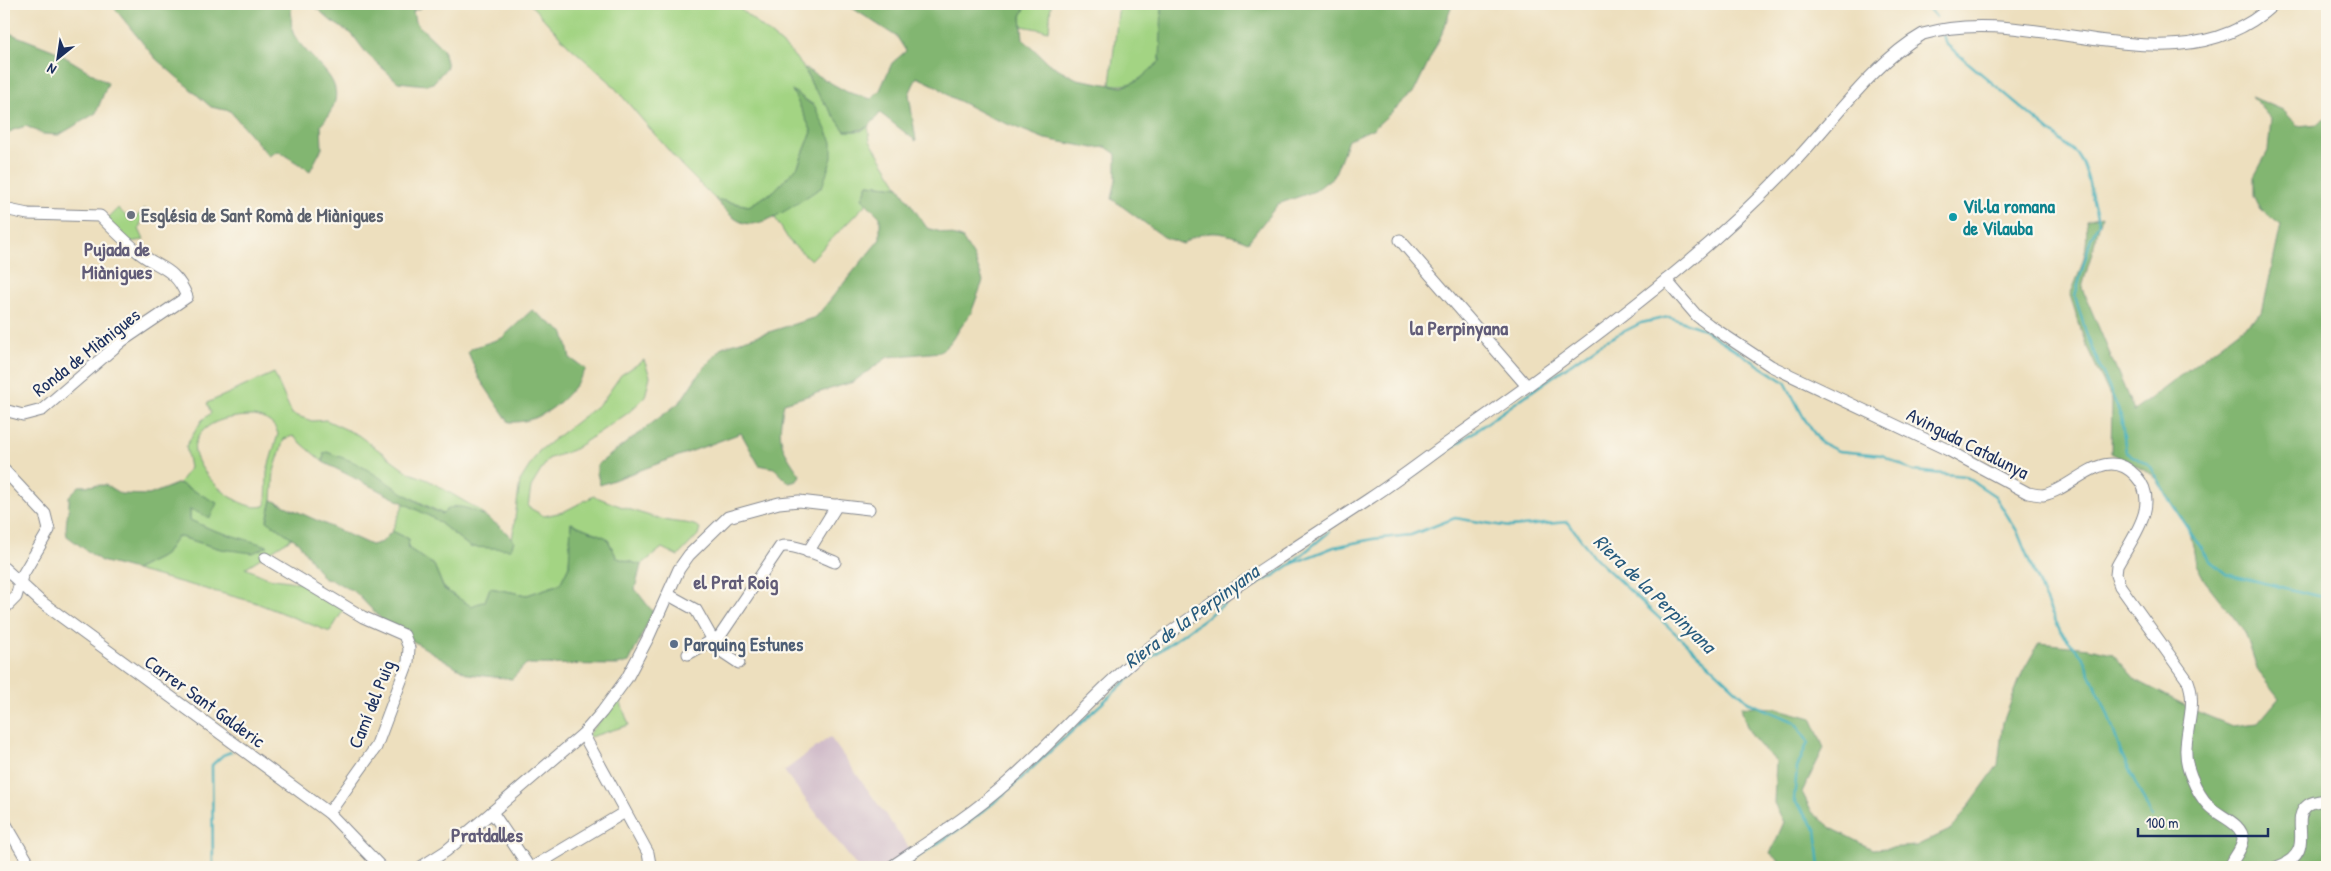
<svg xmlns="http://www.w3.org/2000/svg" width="2331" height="871" font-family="'Patrick Hand',sans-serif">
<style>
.industrial{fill:#d1bdca}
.green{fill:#a3d483;stroke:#5f8270;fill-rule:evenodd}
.forest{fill:#82b671;stroke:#4e7268}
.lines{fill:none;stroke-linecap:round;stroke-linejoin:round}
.stream{stroke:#3dadb9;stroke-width:2.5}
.minor-casing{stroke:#84878e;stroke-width:13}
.minor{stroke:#fff;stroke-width:11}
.worship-dot{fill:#6b7280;stroke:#fbf7ec;stroke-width:2}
.culture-dot{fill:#0f9aa8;stroke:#fbf7ec;stroke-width:2}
.service-dot{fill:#5c6f8a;stroke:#fbf7ec;stroke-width:2}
.labels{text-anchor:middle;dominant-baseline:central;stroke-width:4.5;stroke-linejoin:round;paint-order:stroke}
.culture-label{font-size:19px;font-weight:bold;fill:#0d838f;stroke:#fbf7ec;text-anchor:start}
.worship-label{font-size:19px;font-weight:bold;fill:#5b616d;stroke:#fbf7ec;text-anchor:start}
.street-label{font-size:19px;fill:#1b2f5e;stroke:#fbf7ec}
.service-label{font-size:19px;font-weight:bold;fill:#4e5e75;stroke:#fbf7ec;text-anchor:start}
.neighbourhood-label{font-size:20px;font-weight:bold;fill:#615c78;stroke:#fbf7ec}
.water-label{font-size:20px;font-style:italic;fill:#275b7e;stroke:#fbf7ec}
</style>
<rect width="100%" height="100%" fill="#fbf7ec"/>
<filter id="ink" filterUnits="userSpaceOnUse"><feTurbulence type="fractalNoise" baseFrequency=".02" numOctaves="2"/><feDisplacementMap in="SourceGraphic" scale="10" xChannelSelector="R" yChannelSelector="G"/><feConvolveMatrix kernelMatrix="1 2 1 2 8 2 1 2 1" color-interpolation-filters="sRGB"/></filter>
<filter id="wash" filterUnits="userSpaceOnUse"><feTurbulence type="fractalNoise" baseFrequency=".0096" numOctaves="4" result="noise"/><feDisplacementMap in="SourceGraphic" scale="20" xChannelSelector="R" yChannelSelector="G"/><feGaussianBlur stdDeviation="1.12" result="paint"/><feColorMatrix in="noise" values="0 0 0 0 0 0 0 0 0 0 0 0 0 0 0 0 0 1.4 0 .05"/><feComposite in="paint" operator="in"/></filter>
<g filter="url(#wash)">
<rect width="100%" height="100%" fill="#eddfbe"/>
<path class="industrial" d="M 830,737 L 910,849 L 883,867 L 857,867 L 784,771 Z"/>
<g class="green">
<path d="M 530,4 L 734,4 L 788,49 L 804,68 L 813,87 L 845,131 L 861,131 L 868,126 L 870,141 L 899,187 L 868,184 L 862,198 L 867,203 L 811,260 L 790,242 L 774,216 L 822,187 L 815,106 L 793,91 L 812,132 L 798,166 L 774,191 L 749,206 L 715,199 L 682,166 L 609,81 L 568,45 Z"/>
<path d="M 1027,4 L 1051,4 L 1049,31 L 1022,26 L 1021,16 Z"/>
<path d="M 1119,4 L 1162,4 L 1163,9 L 1160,61 C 1144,76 1133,89 1110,84 Z"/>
<path d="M 118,208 L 132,222 L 145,208 L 139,229 L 144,240 L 129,242 L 106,220 Z"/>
<path d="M 644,360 L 650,376 L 645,397 L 628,413 L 573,450 L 548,459 L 531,487 L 528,507 L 544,516 L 563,512 L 594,496 C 619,506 643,515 669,521 C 680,523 691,522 700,528 L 698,535 L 678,556 L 662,548 L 641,565 L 617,558 L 607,538 L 571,523 L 569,566 L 560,584 L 527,595 L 490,588 L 485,601 L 471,607 L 444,589 L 434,565 L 408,548 L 409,539 L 392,531 L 404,503 L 435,519 L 470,547 L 511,548 L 520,481 L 539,451 L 602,402 L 621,375 Z"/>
<path d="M 274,373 L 292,414 L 312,421 L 326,420 L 358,435 L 410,473 L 428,480 L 479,510 L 484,515 L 454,506 L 443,514 L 398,491 L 361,466 L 327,452 L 324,453 L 323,462 L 293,436 L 284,439 L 274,471 L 272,500 L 267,520 L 292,538 L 245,568 L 268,578 L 302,583 L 344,609 L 330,632 L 254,602 L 135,570 L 165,555 L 177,536 L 221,549 L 267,547 L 213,530 L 190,520 L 190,509 L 217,504 L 179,483 L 190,468 L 186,446 L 202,420 L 211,413 L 207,403 ZM 255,416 C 265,418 275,423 278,434 L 267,471 L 266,505 C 241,517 189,467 195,444 C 203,419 233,416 255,416 Z"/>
<path d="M 619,698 L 629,725 L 590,737 L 588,735 Z"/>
</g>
<g class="forest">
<path d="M 111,4 L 291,4 C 292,13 290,27 294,35 C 316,70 358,82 321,125 L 322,148 L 310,171 L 278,151 L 269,156 L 230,111 L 211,107 L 155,58 Z"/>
<path d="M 312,4 L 429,4 L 413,11 L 415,22 L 443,49 L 447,67 L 433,83 L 426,85 L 398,82 L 367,54 L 352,34 L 331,21 Z"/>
<path d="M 846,4 L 1027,4 L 1021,16 L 1023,39 L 1048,63 L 1077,79 L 1122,87 L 1139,80 L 1160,61 L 1162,4 L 1452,4 L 1444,29 L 1414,92 L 1374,128 L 1348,140 L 1334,176 L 1315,191 L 1278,204 L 1248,242 C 1224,232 1206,227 1183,244 L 1164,237 L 1112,199 L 1116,179 L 1116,154 L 1106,147 L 1094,148 L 1045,139 L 990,117 L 949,96 L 938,87 L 917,77 L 909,94 L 916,141 L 880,113 C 869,128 864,131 845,131 L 813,87 L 804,68 L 847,92 L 871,99 L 880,90 L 892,63 L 906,51 L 897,37 Z"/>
<path d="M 4,31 L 55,51 L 108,83 L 96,113 L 59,135 L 43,134 L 26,126 L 13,130 L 4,137 Z"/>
<path d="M 792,90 L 815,107 L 832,142 L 832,158 L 822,187 C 804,198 770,225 749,224 C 735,223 723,208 715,199 L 749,206 L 774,191 L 798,166 L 812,132 Z"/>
<path d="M 2252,97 L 2283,110 L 2298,126 L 2318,124 L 2327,117 L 2327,867 L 1787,867 L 1770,854 L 1784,822 L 1774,803 L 1776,761 C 1755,741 1747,735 1741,706 L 1775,708 L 1811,718 L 1824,748 L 1802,792 L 1812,812 L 1833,829 L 1872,849 L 1916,846 L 1952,829 L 1998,765 L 2003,722 L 2023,671 L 2039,643 L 2089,648 L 2112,653 L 2136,680 L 2198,712 L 2232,726 L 2258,723 L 2279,698 L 2258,671 L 2245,632 L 2205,581 L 2196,564 L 2190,530 L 2165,492 L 2153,475 L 2111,453 L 2112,400 L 2086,345 L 2070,295 C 2082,267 2089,250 2086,220 L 2102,216 L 2082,288 L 2134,411 L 2262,313 L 2281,225 L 2261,210 L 2254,195 L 2254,177 L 2268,151 L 2271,119 Z"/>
<path d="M 868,184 L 899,187 L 927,228 L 962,238 L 974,257 L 983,281 L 971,313 L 949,344 L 940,352 L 888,357 L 853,382 L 784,403 C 777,438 779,446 800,475 L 797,481 L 789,483 L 774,468 L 759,465 L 741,433 L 600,485 L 597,473 L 597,465 L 680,402 L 698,375 L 722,347 L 816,317 L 880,239 L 880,217 L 862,199 Z"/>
<path d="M 532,310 L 564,333 L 570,358 L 586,369 C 570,397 543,424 509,422 L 479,378 L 468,352 L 472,348 L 502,338 Z"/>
<path d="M 327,452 C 339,457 352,460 363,467 C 390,483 414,503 443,514 C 458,492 503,526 514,541 L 511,549 L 470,547 L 435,519 L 323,462 L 324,453 Z"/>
<path d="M 179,483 L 217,503 L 210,518 L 190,509 L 190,520 L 213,530 L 268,546 L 253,553 L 221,549 L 177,536 L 165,555 L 135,570 L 101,561 L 67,536 C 64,523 70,509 69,496 L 79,486 L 106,485 L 121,494 L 149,495 Z"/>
<path d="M 272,500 L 371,545 L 382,542 L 392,531 L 409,539 L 408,548 L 434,565 L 444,589 L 471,606 L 485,601 L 490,588 L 527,595 L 560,584 L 569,566 L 571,523 L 607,538 L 617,558 L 641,565 L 635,589 L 653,612 L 629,662 L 618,665 L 526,664 L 512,679 L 468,674 L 388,626 L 355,592 L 332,580 L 324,579 L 298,542 L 267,521 Z"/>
</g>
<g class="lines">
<g class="stream">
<path d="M 1925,4 L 1936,17"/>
<path d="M 1943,35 L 1946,44 L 2078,155 C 2091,177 2091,200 2099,223 L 2091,238 L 2075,296 L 2087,336 L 2121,416 L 2126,452 L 2151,467 L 2167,496 L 2209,560 L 2226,574 L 2327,598"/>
<path d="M 1413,475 L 1599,344 L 1641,323 L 1669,317 L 1701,328 L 1785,382 L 1804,418 L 1820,442 L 1838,451 L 1882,455 L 1913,471 L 1965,476 L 1995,496 L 2017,531 L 2044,597 L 2061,632 L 2082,656 L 2107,712 L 2122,755 L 2152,817"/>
<path d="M 1293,562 L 1329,532"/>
<path d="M 213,867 L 212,765 L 223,755 L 231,752"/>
<path d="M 902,867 L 967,824 L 1002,796 L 1154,655 L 1238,594 L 1275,575 L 1291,564 L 1334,547 L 1373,539 L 1411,535 L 1455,518 L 1510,527 L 1568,522 L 1594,557 L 1750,703 L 1795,722 L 1808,742 L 1797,768 L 1794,800 L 1816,829 L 1820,867"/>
</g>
</g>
</g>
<g filter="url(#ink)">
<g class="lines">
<defs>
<g id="minor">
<path d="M 4,209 L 28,214 L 100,216 C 112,228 124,240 137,251 C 158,269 175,266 187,297 L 122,341 L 42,410 L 23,415 L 4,410"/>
<path d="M 1400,240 L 1527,386"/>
<path d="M 1666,280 L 1697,316 L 1709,325 L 1771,366 L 1948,450 L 2028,493 C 2033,494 2038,495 2043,495 C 2073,490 2105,442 2136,476 C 2162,504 2131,539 2117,566 L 2116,575 L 2120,586 L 2188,681 C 2200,713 2176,742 2191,776 C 2195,786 2201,798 2209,806 C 2218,816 2243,823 2243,840 C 2242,850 2233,858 2230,867"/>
<path d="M 4,470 L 45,514 L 49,530 L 22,576 L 16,597 L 4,609"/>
<path d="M 808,552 L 837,505"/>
<path d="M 265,558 L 363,617 L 404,635 L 409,648 L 408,662 L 376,747 L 329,813"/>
<path d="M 4,568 L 40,601 L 329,813 L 381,867"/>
<path d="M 669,595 L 696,610 L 718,649 L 739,663"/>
<path d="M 688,654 L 720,636 L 780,547 C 793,542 822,557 835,562"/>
<path d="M 583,734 L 648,853 L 650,864 L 647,867"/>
<path d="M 492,812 L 529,867"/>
<path d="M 4,821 L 31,867"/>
<path d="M 421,867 L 446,851 L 492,812 L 583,734 L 602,712 L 627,678 L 648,638 L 679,569 L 689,555 L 728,517 L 779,503 L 799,501 L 869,509"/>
<path d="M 533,867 L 625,812"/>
<path d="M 891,867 C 931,840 972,814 1008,782 C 1059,737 1103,683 1157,642 C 1226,591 1298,546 1369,499 C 1398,480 1425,459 1453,439 C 1527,387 1601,334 1671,276 C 1715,240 1757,201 1796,160 C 1834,120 1875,61 1923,34 C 2035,0 2175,96 2274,4"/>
<path d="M 2277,867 C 2320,852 2287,820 2308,805 C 2313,801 2321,801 2327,800"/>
</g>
</defs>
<use href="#minor" class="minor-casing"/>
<use href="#minor" class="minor"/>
</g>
</g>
<circle class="worship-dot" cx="131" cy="215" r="5"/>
<circle class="culture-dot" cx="1953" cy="217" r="5"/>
<circle class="service-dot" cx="674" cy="644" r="5"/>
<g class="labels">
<g class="culture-label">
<text x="1963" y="206">Vil·la romana<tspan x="1963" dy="22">de Vilauba</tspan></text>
</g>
<g class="worship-label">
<text x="141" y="215">Església de Sant Romà de Miànigues</text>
</g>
<g class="street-label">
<text transform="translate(86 352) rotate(-38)">Ronda de Miànigues</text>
<text transform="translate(1968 443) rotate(27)">Avinguda Catalunya</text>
<text transform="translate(205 701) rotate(36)">Carrer Sant Galderic</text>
<text transform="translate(371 704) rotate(-68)">Camí del Puig</text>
</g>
<g class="service-label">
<text x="684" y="644">Parquing Estunes</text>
</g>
<g class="neighbourhood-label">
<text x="117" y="248">Pujada de<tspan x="117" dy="23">Miànigues</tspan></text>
<text x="1459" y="327">la Perpinyana</text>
<text x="736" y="581">el Prat Roig</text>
<text x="487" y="834">Pratdalles</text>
</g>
<g class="water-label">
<text transform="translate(1655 593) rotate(44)">Riera de la Perpinyana</text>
<text transform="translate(1191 616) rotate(-36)">Riera de la Perpinyana</text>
</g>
</g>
<rect width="2331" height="871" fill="none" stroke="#fbf7ec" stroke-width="20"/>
<g transform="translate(58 58) rotate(210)" stroke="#fbf7ec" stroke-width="4" paint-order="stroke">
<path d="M0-4L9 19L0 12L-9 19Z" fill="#1b2f5e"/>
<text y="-8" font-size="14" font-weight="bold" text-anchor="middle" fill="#1b2f5e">N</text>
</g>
<path d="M2138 828v8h130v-8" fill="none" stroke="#1b2f5e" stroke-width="2.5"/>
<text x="2146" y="828" font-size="15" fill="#1b2f5e" stroke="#fbf7ec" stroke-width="4" paint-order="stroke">100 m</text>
</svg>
